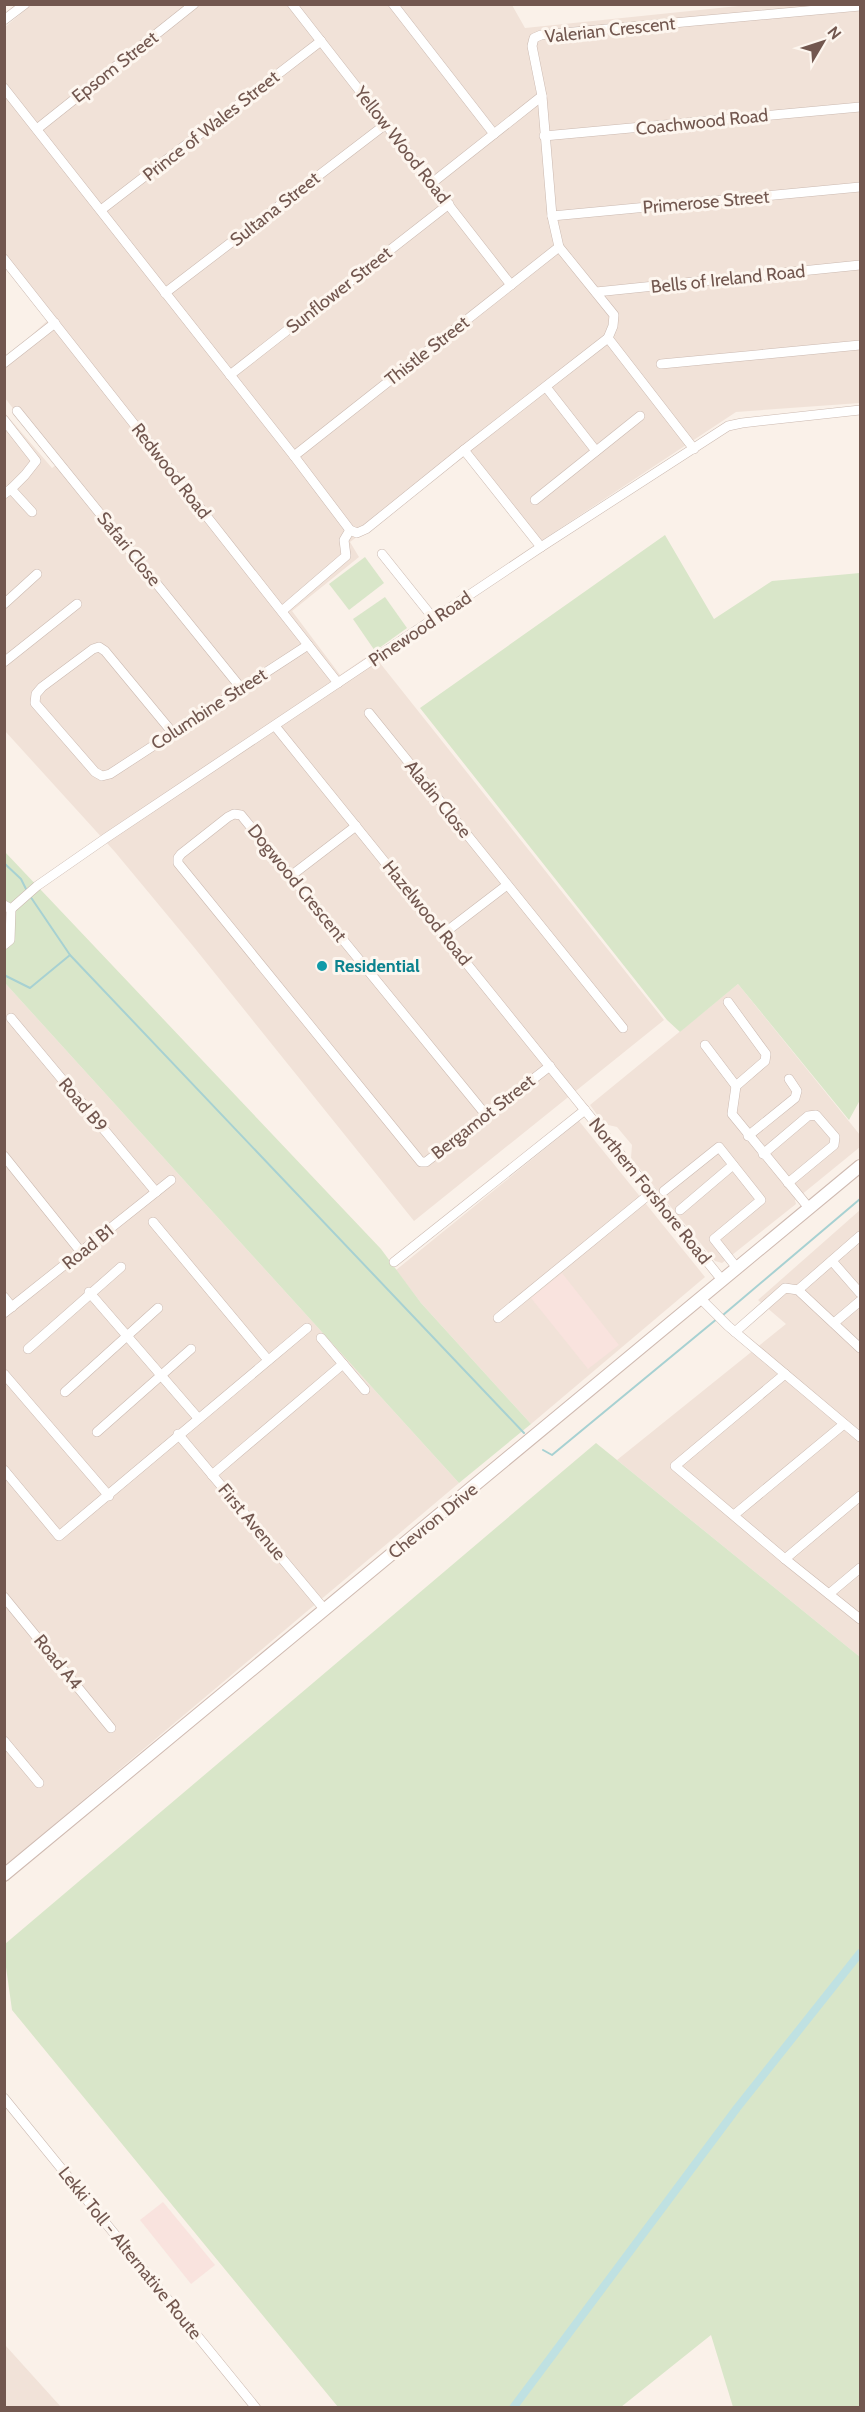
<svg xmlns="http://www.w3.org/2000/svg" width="865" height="2412" font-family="Cabin,sans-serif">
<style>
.residential{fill:#f1e2d8}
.commercial{fill:#f9e3de}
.green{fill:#d9e6c9}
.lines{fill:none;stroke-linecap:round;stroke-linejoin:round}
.stream{stroke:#a7d1d2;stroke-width:2}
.canal{stroke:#bfe1e2;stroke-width:8}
.minor-casing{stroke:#cbb9b0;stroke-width:10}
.secondary-casing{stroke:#cfbab1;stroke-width:14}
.minor{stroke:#fff;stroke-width:9}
.secondary{stroke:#fff;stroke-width:12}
.culture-dot{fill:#0f9aa8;stroke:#fdf6ef;stroke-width:2}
.labels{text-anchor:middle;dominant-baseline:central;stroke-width:6;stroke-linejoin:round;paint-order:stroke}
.street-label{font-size:18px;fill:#72574f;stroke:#fdf6ef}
.culture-label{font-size:18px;font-weight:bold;fill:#0d838f;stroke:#fdf6ef;text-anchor:start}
</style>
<rect width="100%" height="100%" fill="#faf1e9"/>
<g class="residential">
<path d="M 31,5 L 512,5 L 525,28 L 748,5 L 860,5 L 860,403 L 736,412 L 535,545 L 465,456 L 350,542 L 359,557 L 292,611 L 340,675 L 372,653 L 664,1020 L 414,1221 L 193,946 L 115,852 L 5,731 L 4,412 L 52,468 L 56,465 L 5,398 L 5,359 L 47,321 L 4,263 L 5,27 Z"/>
<path d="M 5,983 L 459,1483 L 5,1866 Z"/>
<path d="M 738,984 L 860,1135 L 860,1147 L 795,1200 L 796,1204 L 722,1263 L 715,1261 L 631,1158 L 632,1145 L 617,1127 L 604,1124 L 590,1105 Z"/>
<path d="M 579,1121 L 705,1277 L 531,1424 L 421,1303 L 396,1270 Z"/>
<path d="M 860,1210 L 860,1657 L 617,1460 L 786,1324 L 758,1300 Z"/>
<path d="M 4,2345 L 5,2345 L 61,2407 L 5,2407 Z"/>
</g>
<g class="commercial">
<path d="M 562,1273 L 619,1345 L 588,1369 L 531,1298 Z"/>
<path d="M 163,2202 L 215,2265 L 191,2284 L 140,2220 Z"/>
</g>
<g class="green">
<path d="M 665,535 L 714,619 L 772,581 L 860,573 L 860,1100 L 849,1120 L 738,984 L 680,1032 L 667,1020 L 420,708 Z"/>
<path d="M 365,557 L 384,583 L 349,610 L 329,584 Z"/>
<path d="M 385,597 L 407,628 L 375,651 L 353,619 Z"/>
<path d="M 5,852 L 381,1249 L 421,1303 L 531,1424 L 459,1483 L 5,983 Z"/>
<path d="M 596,1443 L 860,1657 L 860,2407 L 733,2407 L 711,2335 L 621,2407 L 338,2407 L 12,2010 L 5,1960 L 5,1944 Z"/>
</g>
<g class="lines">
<g class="stream">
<path d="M 4,863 L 21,879 L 27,891"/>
<path d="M 30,896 L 70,955"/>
<path d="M 4,975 L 30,988 L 70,955 L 524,1433"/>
<path d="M 723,1315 L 860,1199"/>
<path d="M 543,1450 L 552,1455 L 718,1318"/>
</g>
<path class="canal" d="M 513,2408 L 737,2108 L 860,1953"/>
<defs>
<g id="minor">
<path d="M 292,4 L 511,285"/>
<path d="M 393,4 L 494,134"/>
<path d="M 4,20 L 25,4"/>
<path d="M 4,88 L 294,456 L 350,530 L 357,533 L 366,529 L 464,450 L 608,338"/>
<path d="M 37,129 L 194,4"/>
<path d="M 544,136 L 860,107"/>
<path d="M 432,183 L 542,96"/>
<path d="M 101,210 L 321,41"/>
<path d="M 552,216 L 860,187"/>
<path d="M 4,259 L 338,683"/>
<path d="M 596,292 L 860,265"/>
<path d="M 165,293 L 386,124"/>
<path d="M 4,363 L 55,323"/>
<path d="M 661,364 L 860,345"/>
<path d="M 230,375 L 449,204"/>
<path d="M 546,387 L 596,451"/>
<path d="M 17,411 L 241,688"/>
<path d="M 4,420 L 36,461 L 25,475 L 11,489"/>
<path d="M 694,449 L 608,338 L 613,326 L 614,315 L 559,247 L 552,216 L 542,96 L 532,46 L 534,38 L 541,35 L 860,6"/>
<path d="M 464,450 L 541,547"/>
<path d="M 294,456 L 559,247"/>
<path d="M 4,494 L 11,489 L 32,512"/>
<path d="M 535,500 L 640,416"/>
<path d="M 382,554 L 434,619"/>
<path d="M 4,604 L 37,574"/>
<path d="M 282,611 L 346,556 L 344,540 L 350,530"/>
<path d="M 4,662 L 77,604"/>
<path d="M 369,713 L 623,1028"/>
<path d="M 275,726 L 722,1280"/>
<path d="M 172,732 L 105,651 L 99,647 L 93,649 L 42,687 L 36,694 L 35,703 L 95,772 L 102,776 L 110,774 L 308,645"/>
<path d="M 292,875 L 356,826"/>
<path d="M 4,905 L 11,909 L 37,886 L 106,838 L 541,547 L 728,426 L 742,423 L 860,410"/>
<path d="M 443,934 L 507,885"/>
<path d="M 4,945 L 10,940 L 11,909"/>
<path d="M 728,1002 L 766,1054 L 765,1061 L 736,1086 L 732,1114 L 809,1208"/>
<path d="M 11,1018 L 156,1192"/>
<path d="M 705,1045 L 736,1086"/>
<path d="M 486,1115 L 241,815 L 234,814 L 228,817 L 181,854 L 178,858 L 178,863 L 421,1162 L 426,1162 L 550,1066"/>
<path d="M 748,1136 L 795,1098 L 797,1091 L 789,1079"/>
<path d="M 763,1154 L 808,1116 L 816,1115 L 835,1137 L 834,1145 L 788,1183"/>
<path d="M 4,1156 L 81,1252"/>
<path d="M 664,1191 L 719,1147 L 761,1200 L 714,1239 L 737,1268"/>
<path d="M 680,1210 L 733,1165"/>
<path d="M 153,1222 L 268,1360"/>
<path d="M 832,1261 L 860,1293"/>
<path d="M 394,1262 L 585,1110"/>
<path d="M 798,1290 L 860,1236"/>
<path d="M 89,1292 L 198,1418"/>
<path d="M 4,1297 L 12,1307"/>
<path d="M 700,1298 L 728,1326 L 860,1437"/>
<path d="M 4,1313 L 171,1180"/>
<path d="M 498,1318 L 652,1192"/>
<path d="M 834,1323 L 860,1301"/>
<path d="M 735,1332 L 785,1288 L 798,1290 L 860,1348"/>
<path d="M 321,1338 L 365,1390"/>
<path d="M 28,1349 L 121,1267"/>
<path d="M 4,1374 L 109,1496"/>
<path d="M 785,1374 L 675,1466 L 785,1559 L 860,1619"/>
<path d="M 65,1392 L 158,1308"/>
<path d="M 97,1432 L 191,1349"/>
<path d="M 178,1434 L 325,1610"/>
<path d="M 4,1470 L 59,1536 L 307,1328"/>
<path d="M 212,1475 L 343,1364"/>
<path d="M 734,1515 L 844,1424"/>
<path d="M 785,1559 L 860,1496"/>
<path d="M 829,1594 L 860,1568"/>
<path d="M 4,1597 L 111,1728"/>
<path d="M 4,1741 L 39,1783"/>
<path d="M 4,2098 L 256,2408"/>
</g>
<path id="secondary" d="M 4,1875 L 860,1166"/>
</defs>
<use href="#minor" class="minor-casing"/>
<use href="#secondary" class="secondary-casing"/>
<use href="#minor" class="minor"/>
<use href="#secondary" class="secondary"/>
</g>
<circle class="culture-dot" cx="322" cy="966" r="6"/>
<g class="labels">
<g class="street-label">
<text transform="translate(610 30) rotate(-6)">Valerian Crescent</text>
<text transform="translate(115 67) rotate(-38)">Epsom Street</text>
<text transform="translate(702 122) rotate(-6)">Coachwood Road</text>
<text transform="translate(211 126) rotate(-38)">Prince of Wales Street</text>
<text transform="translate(402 145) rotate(52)">Yellow Wood Road</text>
<text transform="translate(706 202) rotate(-5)">Primerose Street</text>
<text transform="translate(275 209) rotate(-38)">Sultana Street</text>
<text transform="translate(728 279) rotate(-6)">Bells of Ireland Road</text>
<text transform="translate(339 290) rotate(-38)">Sunflower Street</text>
<text transform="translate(427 351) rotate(-38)">Thistle Street</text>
<text transform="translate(171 471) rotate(52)">Redwood Road</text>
<text transform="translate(129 549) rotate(51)">Safari Close</text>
<text transform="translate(420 629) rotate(-34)">Pinewood Road</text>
<text transform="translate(209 709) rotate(-33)">Columbine Street</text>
<text transform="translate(438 799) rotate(51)">Aladin Close</text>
<text transform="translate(297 883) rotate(51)">Dogwood Crescent</text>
<text transform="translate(427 913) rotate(51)">Hazelwood Road</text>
<text transform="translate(83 1105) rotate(50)">Road B9</text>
<text transform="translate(483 1117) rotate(-38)">Bergamot Street</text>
<text transform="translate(650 1191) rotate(51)">Northern Forshore Road</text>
<text transform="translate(88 1247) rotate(-39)">Road B1</text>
<text transform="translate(433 1521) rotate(-39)">Chevron Drive</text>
<text transform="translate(252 1522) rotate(50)">First Avenue</text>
<text transform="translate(58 1662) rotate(51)">Road A4</text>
<text transform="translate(130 2253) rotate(51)">Lekki Toll - Alternative Route</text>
</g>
<g class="culture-label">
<text x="334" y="966">Residential</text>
</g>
</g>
<rect width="865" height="2412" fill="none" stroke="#72574f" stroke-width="12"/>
<g transform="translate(823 42) rotate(51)" stroke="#fdf6ef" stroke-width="4.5" paint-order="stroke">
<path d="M0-4.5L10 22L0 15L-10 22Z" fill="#72574f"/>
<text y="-9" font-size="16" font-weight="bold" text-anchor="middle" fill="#72574f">N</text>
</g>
</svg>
